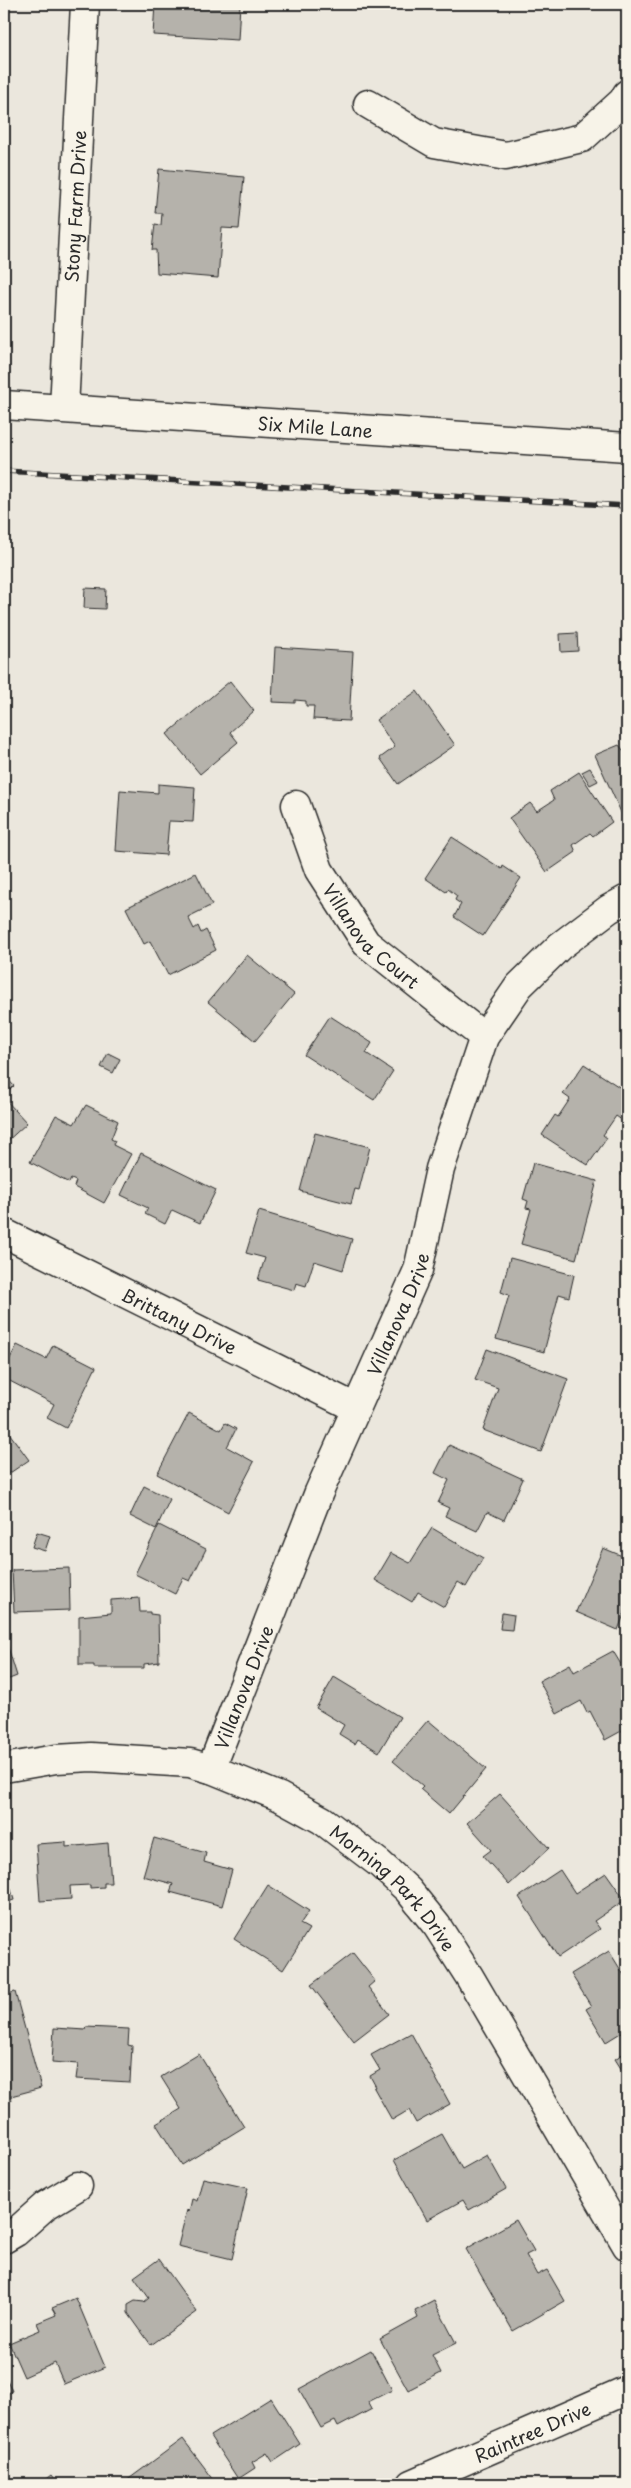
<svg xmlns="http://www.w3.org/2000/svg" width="631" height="2488" font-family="'Playpen Sans',sans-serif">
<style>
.building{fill:#b5b2ab;stroke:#2b2b2b}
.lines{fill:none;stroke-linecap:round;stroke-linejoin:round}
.minor-casing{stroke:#2b2b2b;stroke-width:31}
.minor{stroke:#f7f3e8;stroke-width:28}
.rail-casing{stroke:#2b2b2b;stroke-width:5.5}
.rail{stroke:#f7f3e8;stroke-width:4;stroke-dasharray:11;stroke-linecap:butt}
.labels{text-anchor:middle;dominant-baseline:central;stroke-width:4;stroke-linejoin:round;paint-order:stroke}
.street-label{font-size:18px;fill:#2b2b2b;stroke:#f7f3e8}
</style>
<rect width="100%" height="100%" fill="#ebe7dd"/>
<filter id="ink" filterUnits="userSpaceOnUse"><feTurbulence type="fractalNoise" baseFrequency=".02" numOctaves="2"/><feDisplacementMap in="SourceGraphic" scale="10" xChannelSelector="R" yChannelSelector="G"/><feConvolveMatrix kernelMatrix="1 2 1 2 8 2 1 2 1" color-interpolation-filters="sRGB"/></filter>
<g filter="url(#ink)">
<g class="building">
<path d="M 4,4 L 11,4 L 10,9 L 5,9 L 4,23 Z"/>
<path d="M 155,4 L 240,4 L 238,40 L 153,35 Z"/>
<path d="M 159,169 L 244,177 L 239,229 L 222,228 L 218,278 L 157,273 L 156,250 L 152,250 L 155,224 L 161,225 L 162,213 L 155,213 Z"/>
<path d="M 85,588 L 106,589 L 105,609 L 84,608 Z"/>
<path d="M 577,633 L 578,651 L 561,652 L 560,634 Z"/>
<path d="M 275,647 L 353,652 L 349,721 L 313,719 L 314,706 L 306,706 L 306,701 L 295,700 L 295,703 L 272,702 Z"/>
<path d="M 230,681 L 254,711 L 230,732 L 238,742 L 200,774 L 167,734 Z"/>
<path d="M 417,691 L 455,745 L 398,784 L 380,758 L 395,747 L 376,720 Z"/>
<path d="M 619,745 L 627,755 L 627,817 L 624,819 L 595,755 Z"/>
<path d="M 590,768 L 598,781 L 590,785 L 582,772 Z"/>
<path d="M 579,772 L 612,822 L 593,836 L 590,833 L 573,845 L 576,852 L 547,872 L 509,818 L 530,803 L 537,811 L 554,800 L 550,791 Z"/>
<path d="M 158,784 L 195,787 L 193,822 L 169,821 L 166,855 L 116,851 L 120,790 L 158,793 Z"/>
<path d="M 452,837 L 502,869 L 503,866 L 521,878 L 483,936 L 454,917 L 461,904 L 455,900 L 457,896 L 448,889 L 446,892 L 425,878 Z"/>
<path d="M 196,873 L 212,905 L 188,917 L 194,929 L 198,926 L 201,933 L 206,930 L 216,950 L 168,975 L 150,941 L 144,944 L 126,908 Z"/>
<path d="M 247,955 L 294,994 L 255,1041 L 208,1002 Z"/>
<path d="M 330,1016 L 372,1043 L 366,1053 L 393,1071 L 374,1100 L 304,1055 Z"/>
<path d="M 108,1053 L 120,1059 L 113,1073 L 101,1067 Z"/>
<path d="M 584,1064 L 627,1092 L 627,1115 L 623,1121 L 616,1116 L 603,1135 L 607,1138 L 588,1165 L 542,1135 L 555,1115 L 558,1117 L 570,1099 L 563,1094 Z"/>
<path d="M 4,1075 L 14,1086 L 4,1096 Z"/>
<path d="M 4,1098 L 27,1123 L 4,1144 Z"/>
<path d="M 86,1105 L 118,1121 L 111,1139 L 115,1141 L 113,1145 L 131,1154 L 104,1203 L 74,1187 L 76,1181 L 71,1179 L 69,1183 L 30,1162 L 56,1115 L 74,1124 Z"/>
<path d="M 315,1133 L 370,1147 L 359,1190 L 355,1189 L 351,1204 L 300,1191 Z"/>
<path d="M 141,1153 L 216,1190 L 200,1223 L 172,1210 L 165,1224 L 145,1214 L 148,1208 L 121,1195 Z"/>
<path d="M 627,1161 L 627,1178 L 621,1175 Z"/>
<path d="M 533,1163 L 597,1181 L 576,1259 L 521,1244 L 531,1209 L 526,1208 L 528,1201 L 523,1199 Z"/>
<path d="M 259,1211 L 352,1239 L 343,1270 L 314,1261 L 306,1286 L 296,1283 L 294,1290 L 258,1280 L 265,1258 L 246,1253 Z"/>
<path d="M 510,1258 L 574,1275 L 569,1297 L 559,1294 L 544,1352 L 496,1339 L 509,1295 L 501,1292 Z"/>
<path d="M 17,1345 L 46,1359 L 53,1345 L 96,1367 L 66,1428 L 47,1418 L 54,1404 L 4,1378 L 4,1370 Z"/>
<path d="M 487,1349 L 568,1379 L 541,1452 L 483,1430 L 498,1388 L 475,1380 Z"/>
<path d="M 189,1413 L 221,1430 L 225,1423 L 236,1429 L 227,1447 L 254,1462 L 228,1512 L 157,1474 Z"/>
<path d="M 4,1426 L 29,1460 L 4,1477 Z"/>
<path d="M 449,1445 L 523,1479 L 504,1520 L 487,1512 L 477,1531 L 445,1516 L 449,1508 L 438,1503 L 449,1480 L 435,1473 Z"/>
<path d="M 144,1486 L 170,1499 L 156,1529 L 130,1516 Z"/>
<path d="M 159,1525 L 206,1549 L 190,1581 L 183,1578 L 175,1594 L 135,1574 Z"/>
<path d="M 432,1528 L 483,1558 L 466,1587 L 458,1582 L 444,1607 L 418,1592 L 412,1602 L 375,1580 L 391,1553 L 410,1563 Z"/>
<path d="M 37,1532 L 50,1536 L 45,1551 L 32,1547 Z"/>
<path d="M 603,1548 L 627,1558 L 627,1607 L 618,1630 L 576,1612 Z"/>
<path d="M 69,1568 L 70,1610 L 14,1612 L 12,1570 Z"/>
<path d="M 139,1598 L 140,1612 L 150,1612 L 150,1614 L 158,1615 L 159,1662 L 144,1664 L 144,1668 L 94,1668 L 94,1665 L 79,1665 L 79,1616 L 111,1613 L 111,1600 Z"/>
<path d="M 502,1613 L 514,1615 L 512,1630 L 500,1629 Z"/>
<path d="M 6,1641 L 17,1676 L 4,1681 L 4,1642 Z"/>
<path d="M 613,1651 L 625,1671 L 627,1670 L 627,1728 L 605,1740 L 590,1711 L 587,1713 L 581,1701 L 557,1714 L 539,1681 L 570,1664 L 574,1672 Z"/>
<path d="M 334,1677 L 400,1717 L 379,1752 L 358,1739 L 355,1744 L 339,1734 L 344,1725 L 316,1708 Z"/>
<path d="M 428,1720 L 486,1769 L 449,1814 L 420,1789 L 423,1786 L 393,1761 Z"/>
<path d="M 500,1794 L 549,1848 L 509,1885 L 483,1856 L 491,1850 L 467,1823 Z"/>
<path d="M 154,1838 L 206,1853 L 204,1862 L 232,1870 L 222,1906 L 170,1892 L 173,1884 L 143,1876 Z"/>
<path d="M 66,1842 L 66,1847 L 108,1843 L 111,1883 L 104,1883 L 104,1887 L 90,1888 L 90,1885 L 70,1886 L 71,1899 L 40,1901 L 36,1844 Z"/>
<path d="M 4,1865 L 14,1900 L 4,1903 Z"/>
<path d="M 560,1870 L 575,1893 L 606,1873 L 625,1900 L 594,1921 L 600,1929 L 558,1957 L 519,1897 Z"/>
<path d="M 268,1885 L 309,1911 L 300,1924 L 309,1929 L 283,1970 L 234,1939 Z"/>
<path d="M 609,1951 L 627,1980 L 627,2029 L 606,2042 L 586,2009 L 591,2006 L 571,1974 Z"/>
<path d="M 353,1953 L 375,1981 L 368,1987 L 389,2014 L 354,2041 L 311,1985 Z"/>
<path d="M 15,1992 L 41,2088 L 11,2096 L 12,2100 L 4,2102 L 4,1995 Z"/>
<path d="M 86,2027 L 129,2029 L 128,2045 L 132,2046 L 130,2082 L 76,2079 L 78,2064 L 52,2062 L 54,2028 L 85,2030 Z"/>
<path d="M 411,2033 L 450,2104 L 416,2123 L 409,2110 L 392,2120 L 374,2088 L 376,2087 L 370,2076 L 380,2070 L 371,2055 Z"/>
<path d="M 627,2051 L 627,2078 L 615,2059 Z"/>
<path d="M 199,2054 L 244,2127 L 182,2165 L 156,2124 L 181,2109 L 161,2077 Z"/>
<path d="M 442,2134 L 462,2169 L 487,2155 L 506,2189 L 469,2210 L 463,2200 L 427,2220 L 394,2160 Z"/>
<path d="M 203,2178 L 248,2188 L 232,2259 L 178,2246 L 187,2210 L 189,2212 L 192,2199 L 197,2201 Z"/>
<path d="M 516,2220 L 534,2251 L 526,2255 L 537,2275 L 547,2270 L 565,2301 L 513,2331 L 466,2249 Z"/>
<path d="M 159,2259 L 197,2312 L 151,2345 L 128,2313 L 128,2305 L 135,2301 L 144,2302 L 149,2298 L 134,2277 Z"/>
<path d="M 76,2298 L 105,2367 L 64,2384 L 55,2363 L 24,2377 L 9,2343 L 40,2330 L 37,2323 L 56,2315 L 52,2308 Z"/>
<path d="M 434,2301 L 456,2343 L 432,2355 L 441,2373 L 408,2390 L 380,2339 L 418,2318 L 415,2311 Z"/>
<path d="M 371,2350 L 392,2390 L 368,2402 L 372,2409 L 338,2427 L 335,2421 L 321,2428 L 299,2389 Z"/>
<path d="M 4,2373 L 12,2391 L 4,2394 Z"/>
<path d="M 271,2398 L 300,2444 L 273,2462 L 267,2453 L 252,2462 L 255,2468 L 238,2479 L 210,2436 Z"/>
<path d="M 183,2439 L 217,2484 L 122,2484 Z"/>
<path d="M 51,2475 L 58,2484 L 39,2484 Z"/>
</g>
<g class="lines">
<defs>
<g id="minor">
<path d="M 368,104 L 434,143 L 506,156 L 582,138 L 623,101 L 627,94"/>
<path id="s1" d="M 4,405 L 627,447"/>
<path id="s2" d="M 64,408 L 85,4"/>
<path id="s3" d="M 296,805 L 319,870 L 366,943 L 484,1037"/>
<path id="s4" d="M 4,1233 L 356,1408"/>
<path id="s5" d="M 4,1768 L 56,1759 L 91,1757 L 190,1763 L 211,1769 L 280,1797 L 322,1820 L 380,1864 L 408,1890 L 437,1926 L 469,1976 L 627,2246"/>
<path id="s6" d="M 211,1769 L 319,1492 L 418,1270 L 440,1169 L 484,1037 L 519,986 L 560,946 L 609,909 L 627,899"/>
<path d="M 4,2239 L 16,2232 L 45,2206 L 78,2186"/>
<path id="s7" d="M 411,2484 L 627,2390"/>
</g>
</defs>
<use href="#minor" class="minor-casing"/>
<use href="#minor" class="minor"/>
<defs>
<path id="rail" d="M 4,471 L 627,506"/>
</defs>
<use href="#rail" class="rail-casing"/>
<use href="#rail" class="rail"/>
</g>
</g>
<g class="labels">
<g class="street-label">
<text stroke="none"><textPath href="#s2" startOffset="202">Stony Farm Drive</textPath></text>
<text stroke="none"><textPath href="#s1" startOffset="312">Six Mile Lane</textPath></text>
<text stroke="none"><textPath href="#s3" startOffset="154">Villanova Court</textPath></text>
<text stroke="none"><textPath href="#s6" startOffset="492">Villanova Drive</textPath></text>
<text stroke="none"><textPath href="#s4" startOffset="196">Brittany Drive</textPath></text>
<text stroke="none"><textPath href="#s6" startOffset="88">Villanova Drive</textPath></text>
<text stroke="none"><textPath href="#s5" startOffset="430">Morning Park Drive</textPath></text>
<text stroke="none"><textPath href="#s7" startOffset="132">Raintree Drive</textPath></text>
</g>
</g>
<rect width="631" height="2488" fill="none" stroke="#f7f3e8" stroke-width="20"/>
<rect x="10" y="10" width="611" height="2468" fill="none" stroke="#2b2b2b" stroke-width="2" filter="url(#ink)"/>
</svg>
